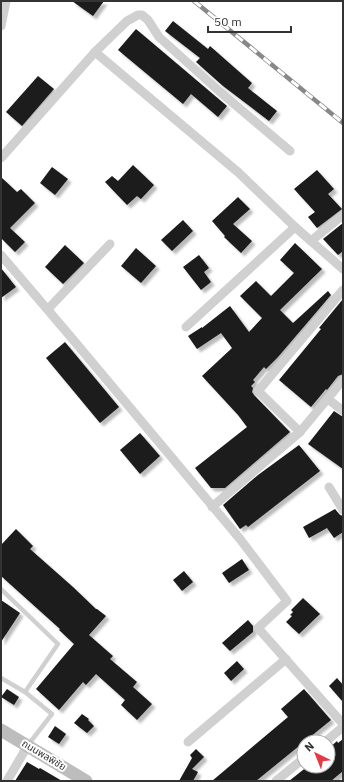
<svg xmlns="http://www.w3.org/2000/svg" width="344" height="782" font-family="'IBM Plex Sans','Noto Sans Thai',sans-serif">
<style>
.building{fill:#1a1a1a;filter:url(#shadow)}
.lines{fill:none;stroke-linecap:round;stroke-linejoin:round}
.lane{stroke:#d0d0d0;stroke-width:4.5}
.street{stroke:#d0d0d0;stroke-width:9}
.secondary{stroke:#bdbdbd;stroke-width:13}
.rail-casing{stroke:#888;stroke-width:4.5}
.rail{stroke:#fff;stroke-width:3;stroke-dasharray:9;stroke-linecap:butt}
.labels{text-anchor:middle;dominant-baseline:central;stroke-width:4;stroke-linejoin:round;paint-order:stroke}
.street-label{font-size:10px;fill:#333;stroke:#fff}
</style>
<defs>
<filter id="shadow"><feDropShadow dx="3.5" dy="3.5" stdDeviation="1" flood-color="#0004"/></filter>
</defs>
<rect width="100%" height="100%" fill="#fff"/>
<g class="building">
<path d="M 72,1 L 104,1 L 93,16 Z"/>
<path d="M 173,21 L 208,49 L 210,46 L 252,83 L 248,88 L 277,111 L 269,121 L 223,86 L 196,62 L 200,58 L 165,31 Z"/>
<path d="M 136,29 L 227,106 L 218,117 L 191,94 L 183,104 L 118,50 Z"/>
<path d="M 38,76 L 54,89 L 22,126 L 6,112 Z"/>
<path d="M 133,165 L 154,185 L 141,199 L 137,196 L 127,205 L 105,182 L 112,176 L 118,181 Z"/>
<path d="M 52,167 L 68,179 L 55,195 L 40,183 Z"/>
<path d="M 317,170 L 334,189 L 328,194 L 342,209 L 317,228 L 308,217 L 315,212 L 294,189 Z"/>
<path d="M 1,177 L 17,192 L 21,189 L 35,203 L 10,228 L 25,242 L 15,252 L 1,238 Z"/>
<path d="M 238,197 L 250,209 L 233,224 L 252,241 L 241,253 L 224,237 L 225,236 L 212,221 Z"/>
<path d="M 183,220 L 193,231 L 172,251 L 161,240 Z"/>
<path d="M 343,223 L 343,251 L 338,255 L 323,239 Z"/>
<path d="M 295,243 L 322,269 L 280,310 L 293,323 L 328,291 L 331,295 L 278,357 L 266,369 L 264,367 L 253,380 L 255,382 L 251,386 L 253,388 L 252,392 L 254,395 L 290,432 L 225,488 L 211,488 L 195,468 L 247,427 L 238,415 L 202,376 L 232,348 L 221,333 L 197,349 L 188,336 L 202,327 L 202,328 L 230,306 L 249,332 L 262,318 L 240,296 L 256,281 L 271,296 L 294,273 L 280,260 Z"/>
<path d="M 65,245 L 84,263 L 63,284 L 45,267 Z"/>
<path d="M 136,248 L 156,266 L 141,283 L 121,266 Z"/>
<path d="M 199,255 L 209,268 L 204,272 L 211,282 L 201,290 L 183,267 Z"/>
<path d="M 1,268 L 16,287 L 1,298 Z"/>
<path d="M 343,299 L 343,374 L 338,376 L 327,390 L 326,389 L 311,407 L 279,380 L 321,329 L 319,328 Z"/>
<path d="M 65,342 L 119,407 L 100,423 L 46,358 Z"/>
<path d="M 334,411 L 343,417 L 343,469 L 308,444 Z"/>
<path d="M 140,433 L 160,456 L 140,474 L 120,450 Z"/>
<path d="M 299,445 L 320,471 L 248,527 L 246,525 L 240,529 L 223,505 L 258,475 Z"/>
<path d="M 335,509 L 340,515 L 343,516 L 343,532 L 334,538 L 327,528 L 309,538 L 303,527 Z"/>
<path d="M 16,529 L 33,546 L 30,549 L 73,587 L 96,609 L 97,609 L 106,616 L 89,635 L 113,656 L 110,659 L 137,682 L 133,687 L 152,704 L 137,720 L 121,705 L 125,700 L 96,674 L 86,685 L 83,682 L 59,710 L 36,689 L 74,644 L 59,630 L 60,629 L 1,576 L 1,545 Z"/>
<path d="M 242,559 L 249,570 L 229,583 L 222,573 Z"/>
<path d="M 184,571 L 193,582 L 182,591 L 173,580 Z"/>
<path d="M 303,598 L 320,614 L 299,634 L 286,622 L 292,616 L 290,615 L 293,612 L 291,610 Z"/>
<path d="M 1,600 L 20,613 L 1,642 Z"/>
<path d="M 248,620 L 253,626 L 253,632 L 230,651 L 222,643 Z"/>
<path d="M 237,661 L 244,669 L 231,681 L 224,673 Z"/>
<path d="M 337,678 L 343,685 L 343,702 L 329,686 Z"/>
<path d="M 7,689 L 19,697 L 14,705 L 1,697 Z"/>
<path d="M 304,689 L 331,720 L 256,781 L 212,781 L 288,717 L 281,709 Z"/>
<path d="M 82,714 L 89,719 L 88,720 L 94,726 L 87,733 L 74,723 Z"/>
<path d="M 55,726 L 66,734 L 59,744 L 48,737 Z"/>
<path d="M 343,739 L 343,771 L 331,781 L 289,781 L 308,766 L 328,766 L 328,749 L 337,741 L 338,743 Z"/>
<path d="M 196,749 L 204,757 L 192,769 L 198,772 L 193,781 L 179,781 L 192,758 L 190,755 Z"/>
<path d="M 27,762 L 39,769 L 40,768 L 62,781 L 15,781 Z"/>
</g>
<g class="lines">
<g class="lane">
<path d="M 1,589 L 58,644 L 25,692"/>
<path d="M 1,678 L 25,692 L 52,714 L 28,745"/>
</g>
<g class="street">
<path d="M 1,26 L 6,1"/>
<path d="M 95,52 L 239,173 L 295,227 L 343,269"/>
<path d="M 1,158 L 95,52 L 127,21 L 138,15 L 142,15 L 148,20 L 159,37 L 219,91 L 290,151"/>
<path d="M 311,241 L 343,215"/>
<path d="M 1,255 L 70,336 L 240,539 L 287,601 L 258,628 L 343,724"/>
<path d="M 48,309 L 110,244"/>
<path d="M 186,327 L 295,227"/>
<path d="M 328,399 L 343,411"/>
<path d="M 300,432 L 258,391 L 343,290"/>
<path d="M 329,487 L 343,510"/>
<path d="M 212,507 L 300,432 L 343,380"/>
<path d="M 188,742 L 286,659"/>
<path d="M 325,742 L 343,727"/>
<path d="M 7,781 L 28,745"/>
<path d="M 276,781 L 304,758"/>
</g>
<path class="secondary" d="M 1,730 L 86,781"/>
<defs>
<path id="rail" d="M 194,1 L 343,123"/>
</defs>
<use href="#rail" class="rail-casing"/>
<use href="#rail" class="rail"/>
</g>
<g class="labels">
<g class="street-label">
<text transform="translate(44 755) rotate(31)">ถนนพลพิชัย</text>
</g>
</g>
<rect width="344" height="782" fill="none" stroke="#333333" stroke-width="4"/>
<g transform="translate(316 754) rotate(317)"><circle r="19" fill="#ffffff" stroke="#adadad"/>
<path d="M0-3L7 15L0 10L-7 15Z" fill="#e63946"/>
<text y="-6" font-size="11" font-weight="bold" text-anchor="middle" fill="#333333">N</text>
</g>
<path d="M208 26v6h83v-6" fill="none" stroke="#333333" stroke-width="2"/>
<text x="214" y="26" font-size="12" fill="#333333" stroke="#ffffff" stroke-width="3" paint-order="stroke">50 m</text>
</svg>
